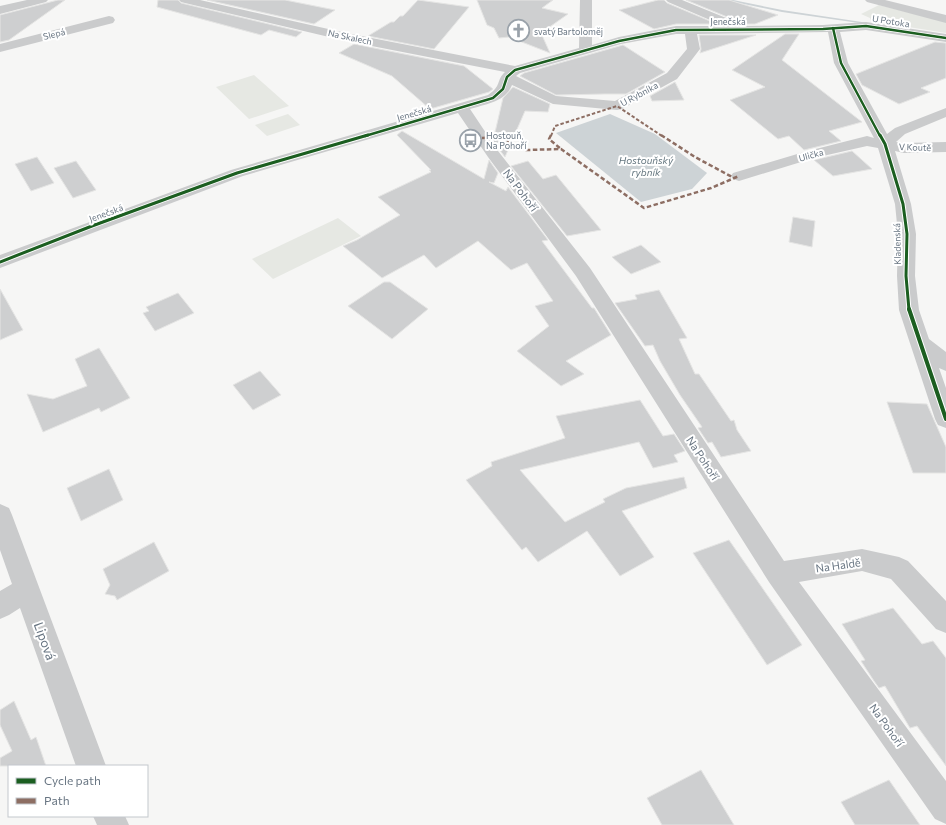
<svg xmlns="http://www.w3.org/2000/svg" width="946" height="825" font-family="Commissioner,sans-serif">
<style>
.green{fill:#e6e8e3}
.water{fill:#cdd3d6}
.lines{fill:none;stroke-linecap:round;stroke-linejoin:round}
.stream{fill:#cdd3d6;fill-rule:evenodd}
.building{fill:#cecfd0;stroke:#e5e5e4}
.minor{fill:#cacbcc;fill-rule:evenodd}
.quiet-far1{stroke:#8d6e63;stroke-width:2;stroke-dasharray:3.5 2;stroke-linecap:butt}
.quiet{stroke:#8d6e63;stroke-width:2.5;stroke-dasharray:4.5 2.5;stroke-linecap:butt}
.cycleway-far2-casing{stroke:#fff;stroke-width:4}
.cycleway-far1-casing{stroke:#fff;stroke-width:5}
.cycleway-casing{stroke:#fff;stroke-width:6}
.cycleway-far2{stroke:#1b5e20;stroke-width:2.5}
.cycleway-far1{stroke:#1b5e20;stroke-width:3}
.cycleway{stroke:#1b5e20;stroke-width:4}
.labels{text-anchor:middle;dominant-baseline:central;stroke-width:4;stroke-linejoin:round;paint-order:stroke}
.far-street-label{font-size:9px;fill:#687582;stroke:#fff}
.far-poi-label{font-size:9px;fill:#687582;stroke:#fff;text-anchor:start}
.far-water-label{font-size:10px;font-style:italic;fill:#64767f;stroke:#fff}
.street-label{font-size:11px;fill:#687582;stroke:#fff}
.near-street-label{font-size:13px;fill:#687582;stroke:#fff}
</style>
<rect width="100%" height="100%" fill="#f6f6f5"/>
<g class="green">
<path d="M 879,5 L 946,22 L 946,33 L 871,21 L 870,18 L 861,14 Z"/>
<path d="M 254,75 L 289,106 L 249,119 L 216,87 Z"/>
<path d="M 288,114 L 300,125 L 267,136 L 255,125 Z"/>
<path d="M 338,218 L 361,236 L 273,279 L 252,259 Z"/>
</g>
<path class="water" d="M 610,114 L 655,134 L 707,173 L 692,189 L 641,202 L 556,133 Z"/>
<g class="lines">
<path class="stream" d="M 725,0 L 733,0 L 782,10 L 875,24 L 873,25 L 782,12 Z"/>
</g>
<g class="building">
<path d="M 58,0 L 65,0 L 9,40 L 0,42 L 0,15 Z"/>
<path d="M 158,0 L 178,0 L 181,3 L 302,32 L 296,37 L 269,30 L 261,35 L 157,7 Z"/>
<path d="M 207,0 L 285,0 L 335,10 L 314,24 Z"/>
<path d="M 418,0 L 469,7 L 434,49 L 368,36 L 391,22 L 394,22 L 400,16 L 403,16 Z"/>
<path d="M 477,0 L 553,0 L 542,8 L 568,14 L 541,33 L 550,53 L 509,37 L 499,38 L 494,28 L 487,25 Z"/>
<path d="M 658,0 L 664,0 L 667,3 L 717,24 L 676,24 L 654,29 L 619,10 Z"/>
<path d="M 686,0 L 729,0 L 778,15 L 755,24 L 739,24 L 737,21 Z"/>
<path d="M 785,34 L 799,34 L 782,60 L 862,122 L 829,131 L 841,141 L 804,150 L 789,136 L 778,139 L 730,100 L 765,87 L 732,70 Z"/>
<path d="M 699,35 L 756,35 L 700,53 L 701,49 Z"/>
<path d="M 935,42 L 946,43 L 946,78 L 921,88 L 930,92 L 899,104 L 862,85 L 856,74 Z"/>
<path d="M 354,44 L 464,66 L 493,89 L 489,92 L 430,109 L 392,76 L 339,53 Z"/>
<path d="M 623,45 L 665,72 L 626,94 L 604,94 L 556,95 L 520,76 L 524,73 Z"/>
<path d="M 675,82 L 684,100 L 652,101 L 650,96 Z"/>
<path d="M 513,87 L 550,104 L 548,112 L 525,111 L 505,157 L 493,141 L 503,98 Z"/>
<path d="M 402,131 L 484,179 L 489,160 L 498,173 L 494,183 L 489,182 L 506,191 L 508,187 L 548,240 L 542,241 L 592,308 L 594,308 L 611,335 L 566,361 L 584,374 L 561,386 L 517,351 L 549,326 L 535,306 L 553,301 L 527,263 L 511,270 L 478,241 L 436,268 L 424,255 L 382,278 L 343,246 L 357,240 L 400,215 L 378,197 L 431,172 L 429,170 L 431,170 L 397,135 Z"/>
<path d="M 852,151 L 872,169 L 833,176 L 814,160 Z"/>
<path d="M 37,157 L 54,183 L 31,191 L 15,164 Z"/>
<path d="M 76,161 L 96,190 L 73,198 L 54,168 Z"/>
<path d="M 528,161 L 543,179 L 556,175 L 601,230 L 567,236 L 511,166 Z"/>
<path d="M 793,217 L 815,221 L 812,247 L 789,242 Z"/>
<path d="M 641,245 L 661,262 L 631,274 L 612,257 Z"/>
<path d="M 384,282 L 390,282 L 428,309 L 392,339 L 348,306 Z"/>
<path d="M 0,289 L 23,330 L 0,340 Z"/>
<path d="M 659,290 L 687,338 L 679,339 L 695,374 L 699,374 L 731,421 L 734,420 L 737,430 L 751,451 L 721,457 L 712,442 L 708,443 L 698,428 L 702,427 L 680,395 L 660,361 L 653,345 L 645,346 L 615,303 L 637,299 L 635,295 Z"/>
<path d="M 178,293 L 194,313 L 155,331 L 143,313 L 149,311 L 146,307 Z"/>
<path d="M 99,348 L 130,398 L 101,412 L 99,408 L 43,432 L 27,394 L 53,399 L 87,386 L 75,359 Z"/>
<path d="M 260,371 L 281,395 L 253,410 L 233,385 Z"/>
<path d="M 640,400 L 663,436 L 674,434 L 685,451 L 674,455 L 678,462 L 653,468 L 639,442 L 520,470 L 565,522 L 605,502 L 603,499 L 626,488 L 684,477 L 687,488 L 622,511 L 654,557 L 620,576 L 587,531 L 538,562 L 526,547 L 522,550 L 466,480 L 492,466 L 491,462 L 565,438 L 556,416 Z"/>
<path d="M 887,402 L 927,404 L 946,447 L 946,473 L 913,473 Z"/>
<path d="M 109,469 L 123,500 L 81,521 L 67,488 Z"/>
<path d="M 729,540 L 802,645 L 767,665 L 693,553 Z"/>
<path d="M 154,542 L 169,571 L 117,600 L 115,596 L 105,594 L 110,585 L 103,569 Z"/>
<path d="M 893,608 L 922,644 L 933,641 L 946,658 L 946,766 L 917,726 L 910,728 L 885,686 L 879,688 L 874,681 L 861,661 L 865,660 L 842,624 Z"/>
<path d="M 14,701 L 31,740 L 36,737 L 46,766 L 0,766 L 0,758 L 12,751 L 0,725 L 0,710 Z"/>
<path d="M 701,770 L 734,825 L 662,825 L 647,798 Z"/>
<path d="M 889,780 L 920,825 L 855,825 L 841,802 Z"/>
</g>
<g class="lines">
<g class="minor">
<path d="M 27,0 L 48,0 L 46,2 L 0,14 L 0,6 Z"/>
<path d="M 179,0 L 200,0 L 346,33 L 515,66 L 579,48 L 580,0 L 592,0 L 592,45 L 619,37 L 676,26 L 724,26 L 668,2 L 666,0 L 682,0 L 736,22 L 738,26 L 823,25 L 866,22 L 946,34 L 946,42 L 866,30 L 840,32 L 848,63 L 887,134 L 895,128 L 946,108 L 946,117 L 905,134 L 896,142 L 904,143 L 946,142 L 946,152 L 904,153 L 895,151 L 911,204 L 916,234 L 915,276 L 919,310 L 929,339 L 946,352 L 946,371 L 939,368 L 946,388 L 946,428 L 938,425 L 935,419 L 899,310 L 897,276 L 898,234 L 895,204 L 878,148 L 867,146 L 814,158 L 739,181 L 733,179 L 731,176 L 733,173 L 804,152 L 867,136 L 874,138 L 834,63 L 828,32 L 697,34 L 700,49 L 677,79 L 622,109 L 617,110 L 553,104 L 512,85 C 505,102 486,104 470,109 L 498,151 L 590,268 L 784,561 L 862,549 L 899,557 L 908,561 L 946,601 L 946,633 L 936,629 L 891,579 L 862,571 L 799,582 L 946,781 L 946,824 L 935,819 L 769,582 L 576,276 L 488,157 L 458,113 L 243,176 L 0,268 L 0,255 L 231,170 L 488,95 C 502,86 496,80 505,72 L 346,41 L 185,3 L 181,2 ZM 676,34 L 685,34 L 687,49 L 667,73 L 615,101 L 556,96 L 516,76 L 520,73 L 621,44 Z"/>
<path d="M 865,0 L 885,0 L 946,15 L 946,23 L 867,2 Z"/>
<path d="M 109,16 L 113,17 L 115,20 L 113,23 L 0,52 L 0,44 Z"/>
<path d="M 0,504 L 9,508 L 12,515 L 106,766 L 76,766 L 20,608 L 9,615 L 0,619 L 0,591 L 12,584 L 0,550 Z"/>
<path d="M 93,816 L 125,816 L 129,825 L 97,825 Z"/>
</g>
<path class="quiet-far1" d="M 551,136 L 555,126 L 617,106 L 662,136"/>
<g class="quiet">
<path d="M 551,135 L 549,139 L 561,149"/>
<path d="M 661,135 L 695,157 L 734,178"/>
<path d="M 482,138 L 506,137 L 510,144 L 526,150 L 561,149 L 644,208 L 711,188 L 739,176"/>
</g>
<defs>
<g id="cycleway-far2">
<path d="M 833,28 L 841,63 L 880,136"/>
<path d="M 365,136 L 493,98 L 503,89 L 507,77 L 515,70 L 619,41 L 676,30 L 823,29 L 866,26 L 946,38"/>
</g>
<g id="cycleway-far1">
<path d="M 880,135 L 885,144 L 903,204 L 907,234 L 906,276 L 909,310"/>
<path d="M 0,262 L 92,226 L 237,173 L 368,135"/>
</g>
<path id="cycleway" d="M 909,309 L 946,419"/>
</defs>
<use href="#cycleway-far2" class="cycleway-far2-casing"/>
<use href="#cycleway-far1" class="cycleway-far1-casing"/>
<use href="#cycleway" class="cycleway-casing"/>
<use href="#cycleway-far2" class="cycleway-far2"/>
<use href="#cycleway-far1" class="cycleway-far1"/>
<use href="#cycleway" class="cycleway"/>
</g>
<defs>
<symbol id="church-ring" viewBox="-11 -11 22 22"><circle r="9.5" fill="#fff" stroke="#9aa2aa" stroke-width="1.5"/><path d="M-1.2-6h2.4v3.5h3.3v2.4h-3.3V6h-2.4V-.1h-3.3v-2.4h3.3Z" fill="#9aa2aa"/></symbol>
<symbol id="bus-ring" viewBox="-11 -11 22 22"><circle r="9.5" fill="#fff" stroke="#9aa2aa" stroke-width="1.5"/><path d="M-5-6H5V4H4V6H2V4H-2V6H-4V4H-5ZM-3.5-4V0h7V-4ZM-3.5 1.2v1.5H-2V1.2ZM2 1.2v1.5H3.5V1.2Z" fill="#9aa2aa"/></symbol>
</defs>
<g fill-rule="evenodd">
<use href="#church-ring" x="506" y="18" width="25" height="25"/>
<use href="#bus-ring" x="458" y="128" width="25" height="25"/>
</g>
<g class="labels">
<g class="far-street-label">
<text x="728" y="21">Jenečská</text>
<text transform="translate(891 21) rotate(9)">U Potoka</text>
<text transform="translate(54 34) rotate(-14)">Slepá</text>
<text transform="translate(350 37) rotate(12)">Na Skalech</text>
<text transform="translate(639 94) rotate(-28)">U Rybníka</text>
<text transform="translate(414 113) rotate(-16)">Jenečská</text>
<text transform="translate(915 147) rotate(2)">V Koutě</text>
<text transform="translate(811 155) rotate(-15)">Ulička</text>
<text transform="translate(106 213) rotate(-20)">Jenečská</text>
<text transform="translate(897 244) rotate(-91)">Kladenská</text>
</g>
<g class="far-poi-label">
<text x="534" y="31">svatý Bartoloměj</text>
<text x="486" y="135">Hostouň,<tspan x="486" dy="10">Na Pohoří</tspan></text>
</g>
<g class="far-water-label">
<text x="646" y="160">Hostouňský<tspan x="646" dy="12">rybník</tspan></text>
</g>
<g class="street-label">
<text transform="translate(521 190) rotate(53)">Na Pohoří</text>
<text transform="translate(703 458) rotate(57)">Na Pohoří</text>
<text transform="translate(838 565) rotate(-8)">Na Haldě</text>
<text transform="translate(887 725) rotate(54)">Na Pohoří</text>
</g>
<g class="near-street-label">
<text transform="translate(45 641) rotate(70)">Lipová</text>
</g>
</g>
<rect x="8" y="765" width="140" height="52" fill="#ffffff" stroke="#c3c8cd"/>
<rect x="16" y="778" width="20" height="6" fill="#1b5e20" stroke="#c3c8cd"/>
<text x="44" y="785" font-size="12" fill="#687582">Cycle path</text>
<rect x="16" y="798" width="20" height="6" fill="#8d6e63" stroke="#c3c8cd"/>
<text x="44" y="805" font-size="12" fill="#687582">Path</text>
</svg>
